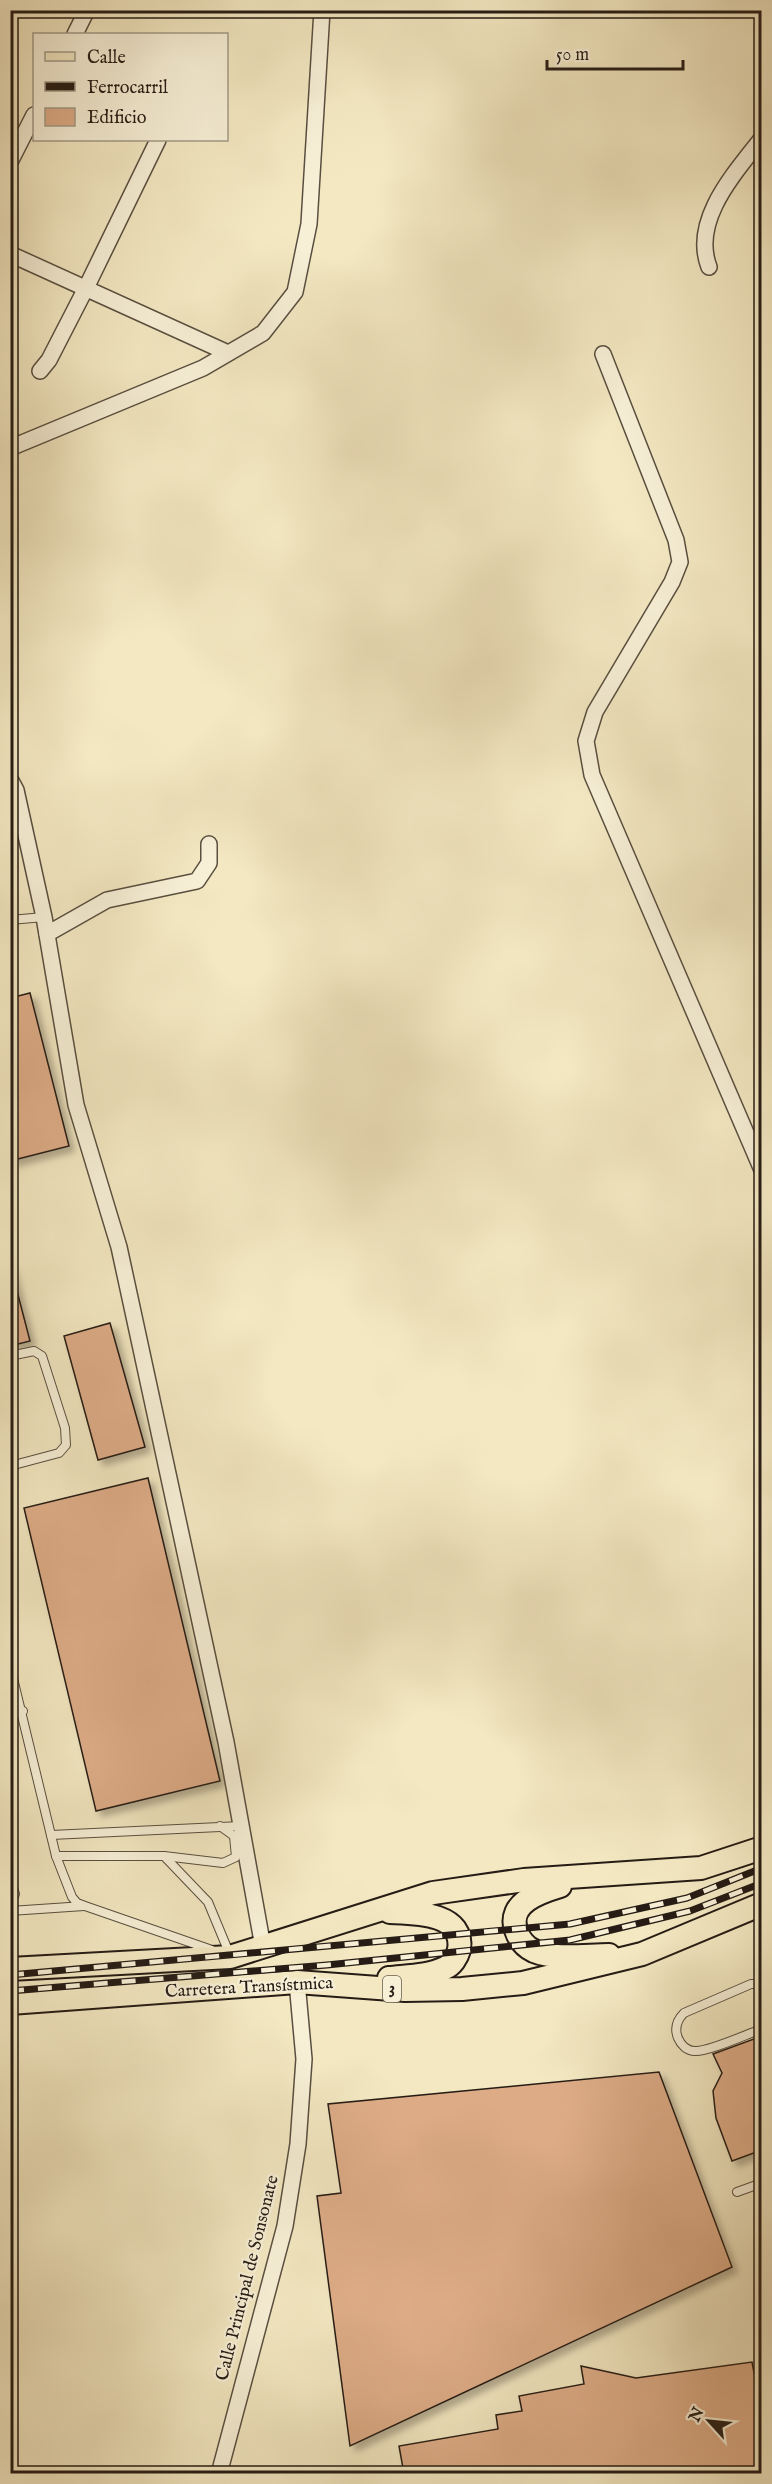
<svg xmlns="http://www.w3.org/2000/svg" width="772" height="2484" font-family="'IM FELL English',serif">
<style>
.building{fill:#ddac87;stroke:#261c15;stroke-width:1.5;filter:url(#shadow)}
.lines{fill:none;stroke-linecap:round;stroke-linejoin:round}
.service-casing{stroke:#594f40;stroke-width:10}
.minor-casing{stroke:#594f40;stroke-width:18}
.primary-casing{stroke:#261c15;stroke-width:26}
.service{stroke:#f7f0d7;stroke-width:8}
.minor{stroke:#f7f0d7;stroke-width:15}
.primary{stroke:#f3e8c2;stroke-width:22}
.rail-casing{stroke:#261c15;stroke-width:7}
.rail{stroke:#f7f0d7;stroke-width:4.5;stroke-dasharray:14;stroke-linecap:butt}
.labels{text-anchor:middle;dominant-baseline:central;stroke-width:4.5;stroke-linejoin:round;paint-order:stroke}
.shield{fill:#f7f0d7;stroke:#655c4f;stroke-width:1.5}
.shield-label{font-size:16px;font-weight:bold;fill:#261c15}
.street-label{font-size:18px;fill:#261c15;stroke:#f7f0d7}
</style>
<defs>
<filter id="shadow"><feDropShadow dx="5.5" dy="5.5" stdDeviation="3" flood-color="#0004"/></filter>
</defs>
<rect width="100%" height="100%" fill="#f3e8c2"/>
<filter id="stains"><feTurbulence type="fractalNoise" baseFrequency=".00333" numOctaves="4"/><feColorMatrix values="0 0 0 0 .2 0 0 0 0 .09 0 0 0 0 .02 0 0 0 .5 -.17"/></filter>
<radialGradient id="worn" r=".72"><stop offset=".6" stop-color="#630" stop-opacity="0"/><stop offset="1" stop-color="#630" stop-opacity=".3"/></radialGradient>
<g class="building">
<path d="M 30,993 L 69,1146 L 10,1161 L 10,998 Z"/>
<path d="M 10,1264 L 30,1341 L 10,1346 Z"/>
<path d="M 110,1323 L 145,1447 L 98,1460 L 64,1336 Z"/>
<path d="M 148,1478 L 220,1781 L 96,1811 L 24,1508 Z"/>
<path d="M 762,2036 L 762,2150 L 732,2161 L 716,2118 L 713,2091 L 722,2073 L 713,2054 Z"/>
<path d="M 659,2072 L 732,2267 L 350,2446 L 317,2196 L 341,2193 L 328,2104 Z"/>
<path d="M 752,2362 L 762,2416 L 762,2474 L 404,2474 L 399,2446 L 498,2429 L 496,2415 L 522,2411 L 519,2396 L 584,2384 L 581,2366 L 636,2378 Z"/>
</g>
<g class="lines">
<defs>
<g id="service">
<path d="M 10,920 L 44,917"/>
<path d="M 10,1356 L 34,1351 L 42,1356 L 65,1428 L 66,1445 L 59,1453 L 10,1466"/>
<path d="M 10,1666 L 56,1856 L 72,1897 L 77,1903 L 85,1906 L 212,1950"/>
<path d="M 10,1714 L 23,1711"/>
<path d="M 51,1835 L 241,1826"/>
<path d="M 56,1856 L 164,1856 L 208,1902 L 230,1955"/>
<path d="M 164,1856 L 223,1863 L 236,1857 L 234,1836 L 220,1826"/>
<path d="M 10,1879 L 15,1894 L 10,1905"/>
<path d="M 10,1911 L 84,1906"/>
<path d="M 762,1984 L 751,1984 L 684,2013 C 677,2020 674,2028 678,2038 C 681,2045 687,2051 695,2051 C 708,2052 747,2034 762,2029"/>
<path d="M 737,2192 L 762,2183"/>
</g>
<g id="minor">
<path d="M 75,34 L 87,10"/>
<path d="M 10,162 L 34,115"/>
<path d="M 10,254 L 228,353"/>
<path d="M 709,267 C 691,220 735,173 762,138"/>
<path d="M 603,354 L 676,540 L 680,562 L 672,582 L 595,712 L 586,741 L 592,775 L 762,1170"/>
<path d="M 40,371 L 49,360 L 86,288 L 158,140"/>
<path d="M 10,448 L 203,368 L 263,333 L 295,292 L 309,224 L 322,10"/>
<path d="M 10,779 L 16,790 L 44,917 L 76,1105 L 119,1247 L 226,1742 L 263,1947"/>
<path d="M 47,934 L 107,900 L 197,881 L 209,863 L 209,844"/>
<path d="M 219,2474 L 285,2226 L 298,2144 L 304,2059 L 297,1982"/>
</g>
<g id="primary">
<path d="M 560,1886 C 540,1892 507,1903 516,1930 C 519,1939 525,1947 534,1951 C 556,1960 586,1955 609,1955"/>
<path d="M 10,1969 L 230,1957 L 433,1893 L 524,1880 L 701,1868 L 762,1848"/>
<path d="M 389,1978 C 407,1976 429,1976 445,1968 C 452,1965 457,1957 459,1950 C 465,1912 414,1913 390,1912"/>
<path d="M 10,2003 L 297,1982 L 405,1990 L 462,1989 L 523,1983 L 642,1954 L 762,1904"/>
</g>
</defs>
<use href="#service" class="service-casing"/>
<use href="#minor" class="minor-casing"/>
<use href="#primary" class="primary-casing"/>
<use href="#service" class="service"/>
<use href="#minor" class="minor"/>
<use href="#primary" class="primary"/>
<defs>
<g id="rail">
<path d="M 10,1975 L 570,1924 L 687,1898 L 762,1868"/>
<path d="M 10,1991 L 327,1965 L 570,1940 L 690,1911 L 762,1883"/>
</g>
</defs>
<use href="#rail" class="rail-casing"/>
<use href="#rail" class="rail"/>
</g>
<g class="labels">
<rect class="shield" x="383" y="1976" width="18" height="26" rx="4.5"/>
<g class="shield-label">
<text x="392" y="1989">3</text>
</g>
<g class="street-label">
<text transform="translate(249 1988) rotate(-3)">Carretera Transístmica</text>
<text transform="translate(248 2278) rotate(-76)">Calle Principal de Sonsonate</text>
</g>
</g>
<rect width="772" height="2484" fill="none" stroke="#f3e8c2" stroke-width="36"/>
<rect x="12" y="12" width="748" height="2460" fill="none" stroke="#261c15" stroke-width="3"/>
<rect x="18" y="18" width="736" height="2448" fill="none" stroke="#261c15" stroke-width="1.5"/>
<rect x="33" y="33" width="195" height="108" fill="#f7f0d7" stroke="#a39b89" stroke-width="1.5"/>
<rect x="45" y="52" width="30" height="9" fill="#f3e8c2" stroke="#a39b89" stroke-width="1.5"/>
<text x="87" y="63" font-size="18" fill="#261c15">Calle</text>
<rect x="45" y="82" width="30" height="9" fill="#261c15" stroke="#a39b89" stroke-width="1.5"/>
<text x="87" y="93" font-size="18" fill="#261c15">Ferrocarril</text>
<rect x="45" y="108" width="30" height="18" fill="#ddac87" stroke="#a39b89" stroke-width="1.5"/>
<text x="87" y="123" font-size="18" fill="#261c15">Edificio</text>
<g transform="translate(709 2421) rotate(297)" stroke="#f7f0d7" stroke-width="4.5" paint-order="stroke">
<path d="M0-4.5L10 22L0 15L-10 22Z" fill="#261c15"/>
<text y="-9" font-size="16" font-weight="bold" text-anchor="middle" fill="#261c15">N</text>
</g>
<path d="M547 60v9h136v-9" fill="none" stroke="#261c15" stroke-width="3"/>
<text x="556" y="60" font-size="18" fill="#261c15" stroke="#f7f0d7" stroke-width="4.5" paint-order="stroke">50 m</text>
<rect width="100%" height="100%" filter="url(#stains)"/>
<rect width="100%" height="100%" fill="url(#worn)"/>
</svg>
